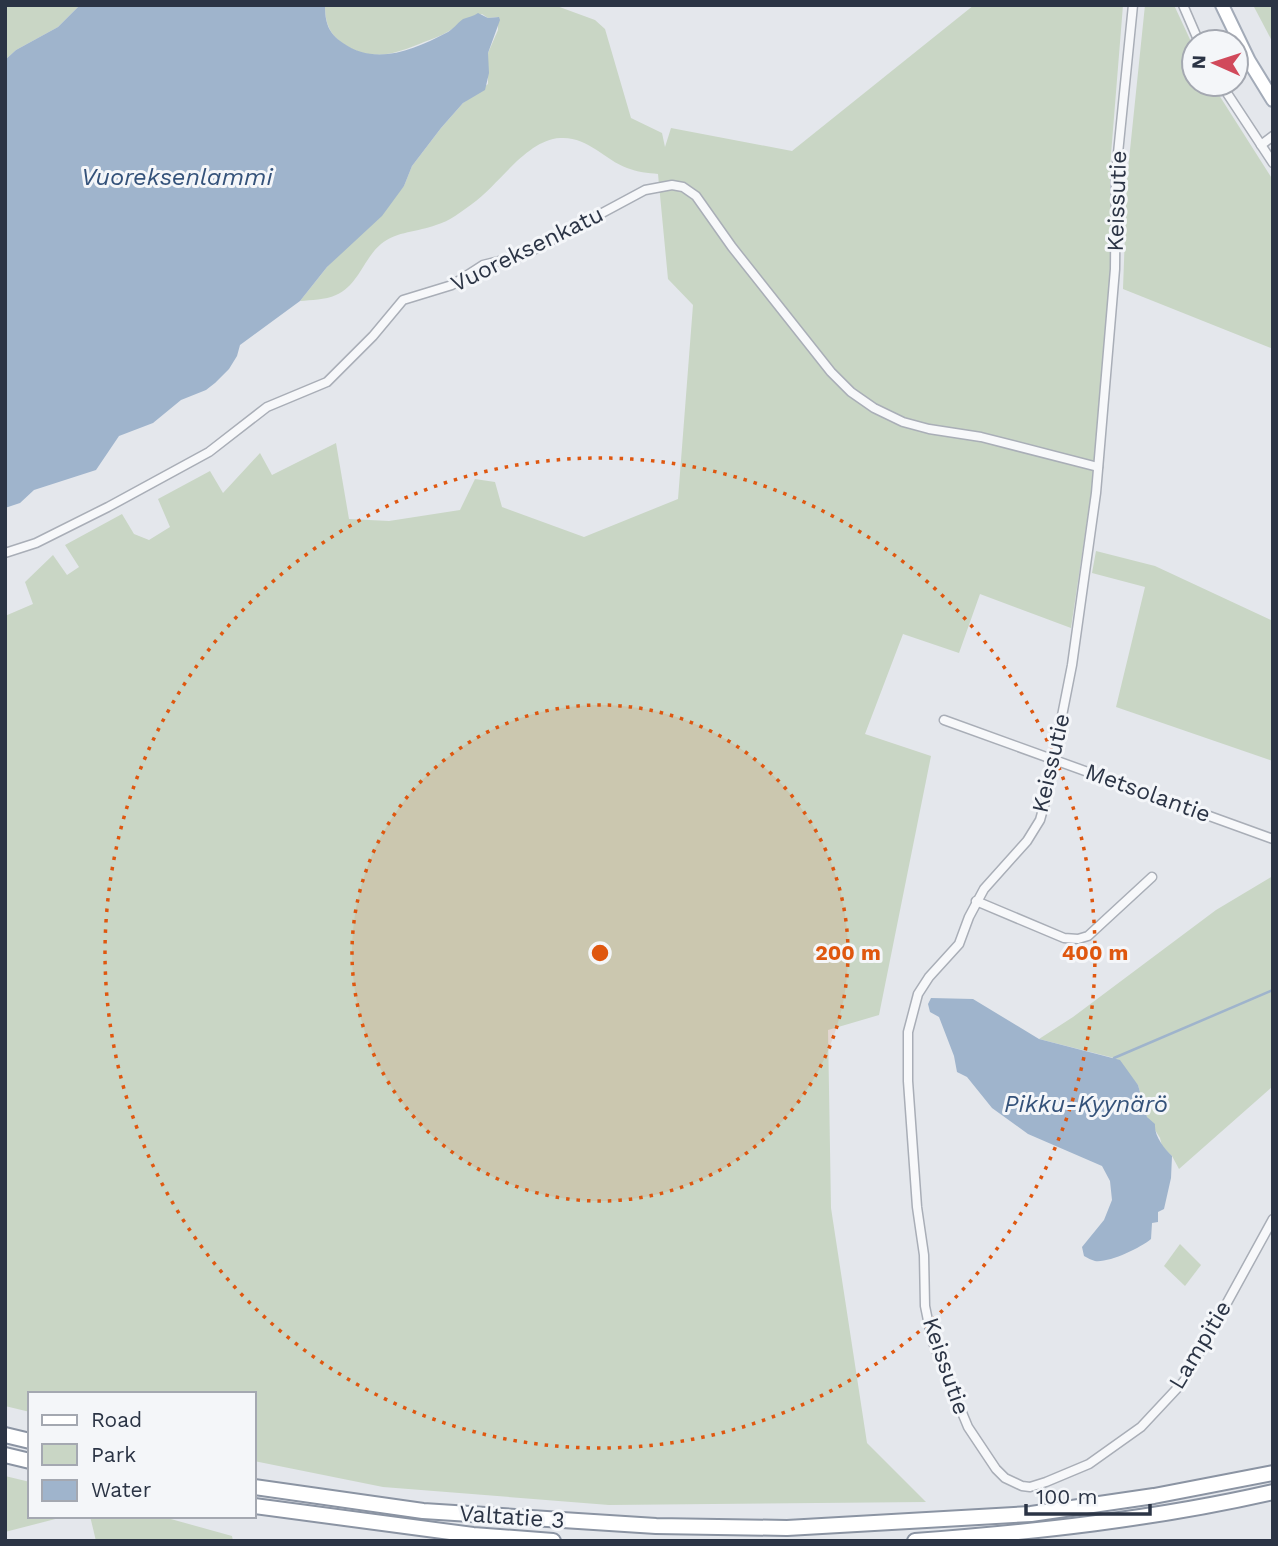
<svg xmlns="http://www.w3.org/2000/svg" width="1278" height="1546" font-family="'Work Sans',sans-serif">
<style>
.green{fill:#c9d6c5}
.water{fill:#9fb4cc}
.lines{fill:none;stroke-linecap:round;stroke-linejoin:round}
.stream{stroke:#9fb4cc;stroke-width:2.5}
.minor-casing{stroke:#a9aeb7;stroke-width:11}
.primary-casing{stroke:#a3abb8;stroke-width:16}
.motorway-casing{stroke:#8b94a3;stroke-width:18}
.minor{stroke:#f7f8fa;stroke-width:8}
.primary{stroke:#fff;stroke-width:12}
.motorway{stroke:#fff;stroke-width:14}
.ring{fill:none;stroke:#df570f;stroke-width:3.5;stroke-dasharray:3.5 7}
.labels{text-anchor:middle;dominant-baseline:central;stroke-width:6;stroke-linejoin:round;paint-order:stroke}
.street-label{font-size:23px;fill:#2b3445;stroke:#f4f6f9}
.water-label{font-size:24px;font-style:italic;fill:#34527a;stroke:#f4f6f9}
.centre{fill:#df570f;stroke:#f4f6f9;stroke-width:3.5}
.ring-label{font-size:21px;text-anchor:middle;font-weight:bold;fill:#df570f;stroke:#f4f6f9;stroke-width:6;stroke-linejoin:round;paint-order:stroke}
</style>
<rect width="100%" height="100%" fill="#e4e7ec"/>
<g class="green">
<path d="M 5,5 L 80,5 L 58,27 L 16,50 L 5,60 Z"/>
<path d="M 325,5 L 554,5 L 595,20 L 605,29 L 631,118 L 662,133 L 665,147 L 671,128 L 792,151 L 974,5 L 1123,5 L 1110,167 L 1110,274 L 1091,494 L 1071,628 L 980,594 L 959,653 L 903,634 L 865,734 L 931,756 L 879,1015 L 828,1030 L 831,1208 L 867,1443 L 926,1502 L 609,1505 L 383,1487 L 254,1461 L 254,1394 L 30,1394 L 30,1412 L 5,1406 L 5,616 L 33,604 L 25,582 L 53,555 L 67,575 L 79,567 L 65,545 L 122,514 L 134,534 L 149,540 L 170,527 L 158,499 L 210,471 L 223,493 L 260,453 L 272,475 L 336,443 L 349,519 L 389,521 L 460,510 L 475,479 L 495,482 L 502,507 L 584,537 L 678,499 L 693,305 L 668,279 L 658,174 C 648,173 637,172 627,168 C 604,159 587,136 560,138 C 526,140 499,185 472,204 C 461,212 450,221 436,225 C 418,232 397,231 381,244 C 364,258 358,286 336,295 C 325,300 311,300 300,301 L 327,267 L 404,186 L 412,166 L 441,128 L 463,103 L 488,84 L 488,53 L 498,30 L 498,17 L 488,18 L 482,14 C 467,18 462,23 449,31 C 441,36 432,39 424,42 C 398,53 373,62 347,46 C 330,36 325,24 325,5 Z"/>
<path d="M 1145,5 L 1174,5 L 1194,48 L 1194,84 L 1212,84 L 1273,180 L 1273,349 L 1123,289 L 1127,179 Z"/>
<path d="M 1253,5 L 1273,5 L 1273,43 Z"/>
<path d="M 1096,551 L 1155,566 L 1273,621 L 1273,761 L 1116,707 L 1145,587 L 1092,573 Z"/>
<path d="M 1273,876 L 1273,1086 L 1179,1169 L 1172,1156 L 1162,1146 L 1160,1138 L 1147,1117 L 1138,1085 L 1114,1058 L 1039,1039 L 1073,1017 L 1216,910 Z"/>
<path d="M 1180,1244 L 1201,1265 L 1185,1286 L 1164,1266 Z"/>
<path d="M 5,1476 L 30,1482 L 30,1516 L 67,1516 L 5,1532 Z"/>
<path d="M 90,1516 L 160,1516 L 232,1536 L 233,1541 L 96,1541 Z"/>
</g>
<g class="water">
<path d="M 80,5 L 325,5 C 325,22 328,33 343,43 C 375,66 414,50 446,33 C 453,30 457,23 463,19 C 468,17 474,16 478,13 L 488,18 L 499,17 L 500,20 L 488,53 L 489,73 L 485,90 L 463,103 L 441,128 L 412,166 L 404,186 L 382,216 L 327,267 L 300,301 L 240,345 L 237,356 L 229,369 L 215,383 L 206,390 L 181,400 L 153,423 L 119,436 L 96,470 L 34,490 L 20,503 L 5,508 L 5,60 L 16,50 L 58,27 Z"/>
<path d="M 931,998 L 973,999 L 1039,1039 L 1120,1060 L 1138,1085 L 1147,1117 L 1155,1124 C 1154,1136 1164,1148 1172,1156 L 1171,1178 L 1164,1209 L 1158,1212 L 1158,1222 L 1152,1223 L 1151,1239 C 1140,1248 1109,1263 1095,1261 C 1091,1260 1088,1258 1084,1256 L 1082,1247 L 1104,1220 L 1112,1200 L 1110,1181 L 1102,1166 L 1028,1134 L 992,1108 L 967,1077 L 957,1072 L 954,1056 L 939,1017 L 930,1012 L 928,1004 Z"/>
</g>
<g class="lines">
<path class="stream" d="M 1114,1058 L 1273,990"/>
<defs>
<g id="minor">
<path d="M 1133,5 L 1116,173 L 1115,269 L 1096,493 L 1072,665 L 1045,802 L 1040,820 L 1027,841 L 984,889 L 969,917 L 959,944 L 929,977 L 918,994 L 908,1032 L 908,1081 L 917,1207 L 924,1255 L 925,1306 L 932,1340 L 968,1427 L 996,1469 L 1005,1478 L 1022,1486 L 1030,1487 L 1046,1482 L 1089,1464 L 1141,1427 L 1184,1381 L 1273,1219"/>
<path d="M 1183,5 L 1199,42"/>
<path d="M 1221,84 L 1273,163"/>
<path d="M 1261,145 L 1273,136"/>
<path d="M 5,553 L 36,543 L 108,507 L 209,452 L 267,407 L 327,382 L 373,336 L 403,300 L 452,285 L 483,265 L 524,255 L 645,190 L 672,185 L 683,187 L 696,196 L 732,247 L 831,372 L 851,392 L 874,408 L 903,422 L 929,429 L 981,437 L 1098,467"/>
<path d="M 944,720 L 1273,839"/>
<path d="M 976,901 L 1064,938 L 1078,939 L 1088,936 L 1152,877"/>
</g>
<path id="primary" d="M 1222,5 L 1249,61 L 1273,100"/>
<g id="motorway">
<path d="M 5,1435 L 30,1441"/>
<path d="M 5,1455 L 30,1461"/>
<path d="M 254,1487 L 423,1511 L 656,1526 L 787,1528 L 1031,1514 L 1154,1496 L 1273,1473"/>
<path d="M 254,1506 L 473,1535 L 553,1541"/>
<path d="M 915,1541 C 1035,1532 1155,1519 1273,1492"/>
</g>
</defs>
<use href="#minor" class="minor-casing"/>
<use href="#primary" class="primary-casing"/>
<use href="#motorway" class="motorway-casing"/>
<use href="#minor" class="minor"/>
<use href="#primary" class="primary"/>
<use href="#motorway" class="motorway"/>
</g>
<circle cx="600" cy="953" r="248" fill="#df570f" fill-opacity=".12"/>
<g class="ring">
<circle cx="600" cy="953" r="248"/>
<circle cx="600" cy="953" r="495"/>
</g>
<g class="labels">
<g class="street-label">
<text transform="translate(1117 201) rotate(-88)">Keissutie</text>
<text transform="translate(527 249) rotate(-26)">Vuoreksenkatu</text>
<text transform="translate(1051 763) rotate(-77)">Keissutie</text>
<text transform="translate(1148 793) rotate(20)">Metsolantie</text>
<text transform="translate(1200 1345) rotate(-59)">Lampitie</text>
<text transform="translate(946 1366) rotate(71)">Keissutie</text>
<text transform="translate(512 1517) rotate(4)">Valtatie 3</text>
</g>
<g class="water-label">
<text x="177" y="177">Vuoreksenlammi</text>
<text x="1086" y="1104">Pikku-Kyynärö</text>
</g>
</g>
<circle cx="600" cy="953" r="10" class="centre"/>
<g class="ring-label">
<text x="848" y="960">200 m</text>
<text x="1095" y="960">400 m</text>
</g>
<rect width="1278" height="1546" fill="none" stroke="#2b3445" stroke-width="14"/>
<rect x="28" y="1392" width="228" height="126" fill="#f4f6f9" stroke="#a4a8b1" stroke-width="2"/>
<rect x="42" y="1415" width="35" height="10" fill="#ffffff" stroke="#a4a8b1" stroke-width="2"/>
<text x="91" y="1427" font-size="21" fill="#2b3445">Road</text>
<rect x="42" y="1444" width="35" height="21" fill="#c9d6c5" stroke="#a4a8b1" stroke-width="2"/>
<text x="91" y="1462" font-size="21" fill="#2b3445">Park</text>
<rect x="42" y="1480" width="35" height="21" fill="#9fb4cc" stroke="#a4a8b1" stroke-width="2"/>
<text x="91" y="1497" font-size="21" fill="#2b3445">Water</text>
<g transform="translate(1215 63) rotate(273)"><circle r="33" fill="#f4f6f9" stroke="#a4a8b1" stroke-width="2"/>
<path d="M0-5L12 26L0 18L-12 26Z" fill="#d1495b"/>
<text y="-10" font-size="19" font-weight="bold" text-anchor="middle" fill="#2b3445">N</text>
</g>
<path d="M1026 1504v10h124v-10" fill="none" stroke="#2b3445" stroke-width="3.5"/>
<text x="1036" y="1504" font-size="21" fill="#2b3445" stroke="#f4f6f9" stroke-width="5" paint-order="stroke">100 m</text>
</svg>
